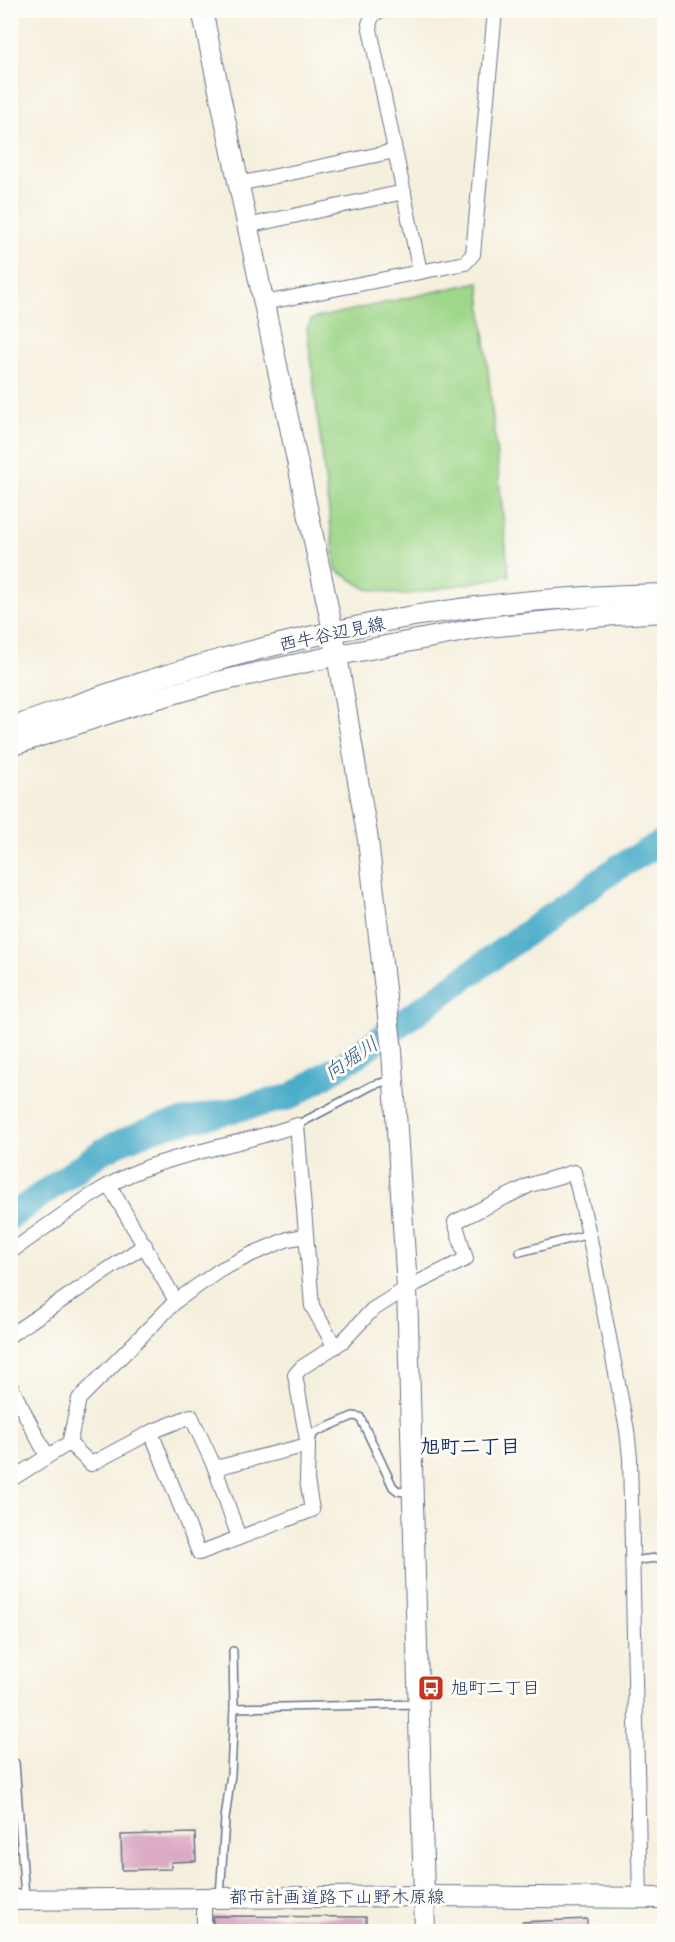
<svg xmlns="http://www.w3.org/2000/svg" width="675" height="1942" font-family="'Shantell Sans','Klee One',sans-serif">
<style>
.green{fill:#9fd78a;stroke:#5d8374;stroke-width:1.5}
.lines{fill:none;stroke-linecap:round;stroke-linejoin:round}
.river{stroke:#4aacc9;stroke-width:26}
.building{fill:#dba9c2}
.lane-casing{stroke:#67728a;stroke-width:10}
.street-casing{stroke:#67728a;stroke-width:16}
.secondary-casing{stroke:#67728a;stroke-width:22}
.lane{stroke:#fff;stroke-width:7}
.street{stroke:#fff;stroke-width:14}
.secondary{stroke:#fff;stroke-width:20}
.labels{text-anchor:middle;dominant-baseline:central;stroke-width:6;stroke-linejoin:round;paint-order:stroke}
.street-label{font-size:18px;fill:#1b2f5e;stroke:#fdfcf7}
.poi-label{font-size:18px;fill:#1b2f5e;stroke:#fdfcf7;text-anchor:start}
.water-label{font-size:20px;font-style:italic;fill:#2b5b83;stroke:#fdfcf7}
.neighbourhood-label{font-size:20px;font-weight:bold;fill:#1b2f5e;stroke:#fdfcf7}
</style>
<rect width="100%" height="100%" fill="#fdfcf7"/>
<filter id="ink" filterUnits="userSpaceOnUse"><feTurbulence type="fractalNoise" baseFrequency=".0167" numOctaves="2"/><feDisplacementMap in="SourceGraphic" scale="12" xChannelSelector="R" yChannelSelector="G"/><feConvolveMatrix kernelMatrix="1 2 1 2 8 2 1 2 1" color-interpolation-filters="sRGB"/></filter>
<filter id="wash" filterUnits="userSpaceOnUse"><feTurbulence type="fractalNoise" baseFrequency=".008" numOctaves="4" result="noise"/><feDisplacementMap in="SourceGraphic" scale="24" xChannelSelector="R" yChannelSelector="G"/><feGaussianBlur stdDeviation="1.35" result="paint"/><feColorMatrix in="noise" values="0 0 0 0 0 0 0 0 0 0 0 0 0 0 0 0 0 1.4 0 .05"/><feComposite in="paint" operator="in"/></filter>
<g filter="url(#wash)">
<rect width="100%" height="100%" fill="#f5efdd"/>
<path class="green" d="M 479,282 L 509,576 L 403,595 L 367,589 L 336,570 L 307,328 L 312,319 Z"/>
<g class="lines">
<path class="river" d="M 10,1217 L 101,1152 L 121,1142 L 155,1128 L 290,1097 L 353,1058 L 617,868 L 664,841"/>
</g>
<g id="blocks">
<g class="building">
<path d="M 195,1833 L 196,1861 L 171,1862 L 171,1869 L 122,1870 L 121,1835 Z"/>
<path d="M 213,1916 L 366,1917 L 366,1932 L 213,1932 Z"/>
<path d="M 587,1919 L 587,1932 L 523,1932 L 522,1922 Z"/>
</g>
</g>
</g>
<g filter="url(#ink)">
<use href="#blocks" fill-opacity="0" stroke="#67728a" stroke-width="1.5"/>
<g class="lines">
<defs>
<g id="lane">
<path d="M 297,1125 L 373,1085 L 391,1080"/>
<path d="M 520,1252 L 589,1234"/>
<path d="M 310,1443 L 314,1433 L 353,1416 L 360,1417 L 393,1487 L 398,1491 L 410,1493"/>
<path d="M 632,1561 L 664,1557"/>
<path d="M 234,1708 L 418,1704"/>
<path d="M 15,1763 L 25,1897"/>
<path d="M 220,1897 L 225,1819 L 231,1774 L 234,1708 L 233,1651"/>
</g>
<g id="street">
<path d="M 384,10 L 374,13 L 369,24 L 420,272"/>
<path d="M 238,184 L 395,151"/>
<path d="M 247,226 L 404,192"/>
<path d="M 264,303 L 465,263 L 473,254 L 495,10"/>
<path d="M 109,1185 L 176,1301"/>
<path d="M 10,1252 C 53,1223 94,1188 143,1169 C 193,1150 246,1143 297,1125 L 312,1306 L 335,1347"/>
<path d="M 10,1335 L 145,1245"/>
<path d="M 10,1385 L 47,1456"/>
<path d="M 151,1432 L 199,1553 L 312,1510 L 307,1480 L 308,1445 L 295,1375 L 301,1368 L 343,1341 L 372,1310 L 407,1288 L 466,1259 L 455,1222 L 530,1185 L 574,1172 L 589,1234 L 627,1430 L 630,1458 L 640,1898"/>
<path d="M 69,1444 L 79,1399 L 176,1301 L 220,1270 L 252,1254 L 288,1239 L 306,1236"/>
<path d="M 215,1468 L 308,1445"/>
<path d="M 10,1480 L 69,1443 L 91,1464 L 151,1432 L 191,1416 L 215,1468 L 239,1538"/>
<path d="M 204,1932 L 204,1897"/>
</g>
<g id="secondary">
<path d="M 202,10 L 333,631 L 368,840 L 392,1051 L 407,1288 L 425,1932"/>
<path d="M 10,728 C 52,714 93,698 135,685 C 198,665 266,646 332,632 C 441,607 553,596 664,594"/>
<path d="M 10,746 L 134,705 L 208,684 L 338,655 L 486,627 L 615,615 L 664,612"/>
<path d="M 10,1900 L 425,1896 L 664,1898"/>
</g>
</defs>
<use href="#lane" class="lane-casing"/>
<use href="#street" class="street-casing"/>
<use href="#secondary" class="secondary-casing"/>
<use href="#lane" class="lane"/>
<use href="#street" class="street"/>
<use href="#secondary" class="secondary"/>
</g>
</g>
<defs>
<symbol id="bus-square" viewBox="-11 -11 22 22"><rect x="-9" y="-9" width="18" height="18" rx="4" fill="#c8321e" stroke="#fdfcf7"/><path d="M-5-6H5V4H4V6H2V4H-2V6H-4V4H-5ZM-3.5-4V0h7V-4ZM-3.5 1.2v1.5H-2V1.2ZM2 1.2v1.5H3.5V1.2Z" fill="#fff"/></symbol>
</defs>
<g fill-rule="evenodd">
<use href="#bus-square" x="416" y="1673" width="30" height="30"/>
</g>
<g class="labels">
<g class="street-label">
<text transform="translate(332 634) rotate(-12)">西牛谷辺見線</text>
<text x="337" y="1897">都市計画道路下山野木原線</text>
</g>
<g class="poi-label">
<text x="450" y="1688">旭町二丁目</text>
</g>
<g class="water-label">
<text transform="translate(351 1058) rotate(-34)">向堀川</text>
</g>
<g class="neighbourhood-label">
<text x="470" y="1446">旭町二丁目</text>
</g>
</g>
<rect width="675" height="1942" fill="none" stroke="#fdfcf7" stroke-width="36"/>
</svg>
